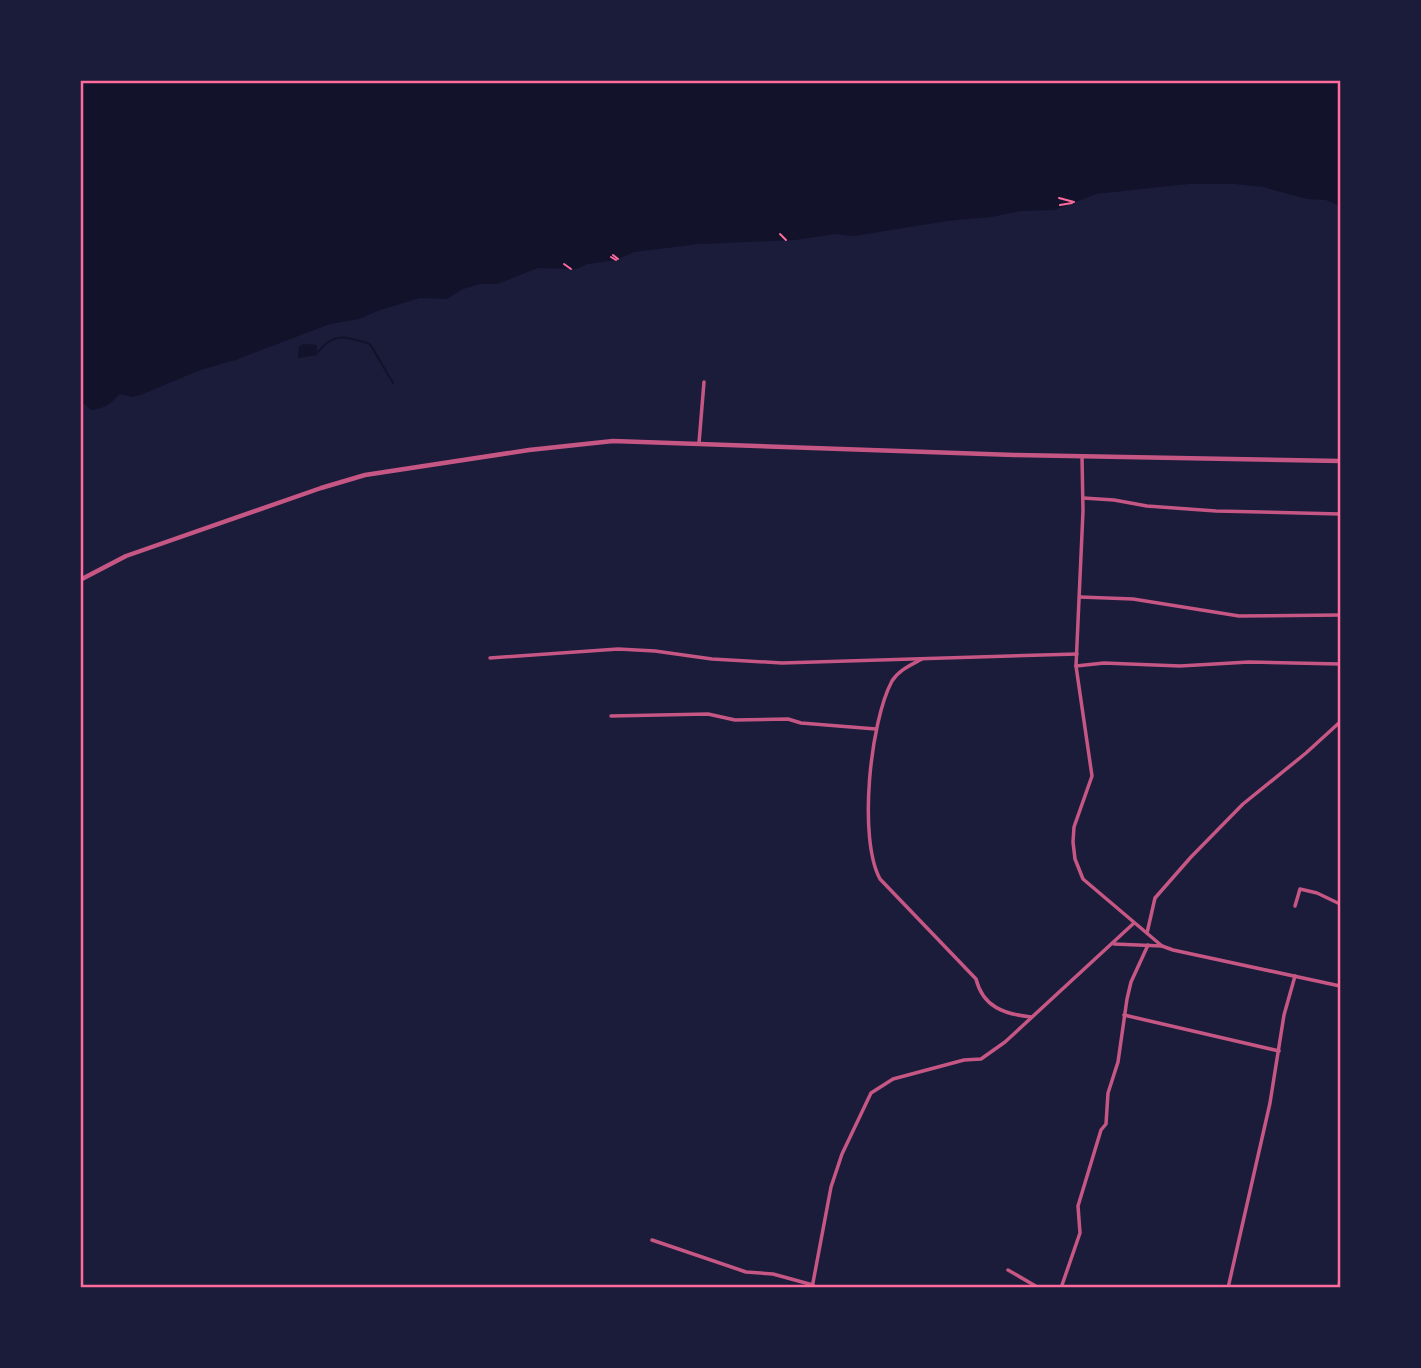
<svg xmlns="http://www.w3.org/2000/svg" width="1421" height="1368" font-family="'Work Sans',sans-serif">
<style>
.water{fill:#12122b}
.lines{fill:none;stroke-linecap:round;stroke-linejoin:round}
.stream{stroke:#12122b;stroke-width:2}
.path{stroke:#ff6b9d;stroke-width:2}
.minor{stroke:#c65784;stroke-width:3.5}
.tertiary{stroke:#c65784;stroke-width:4.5}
.neatline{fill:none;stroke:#ff6b9d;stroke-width:2.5}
</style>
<rect width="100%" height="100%" fill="#1b1b3a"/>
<g class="water">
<path d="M 1282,80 L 1319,83 L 1324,81 L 1340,81 L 1340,206 L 1326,200 L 1307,199 L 1263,187 L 1234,184 L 1188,184 L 1096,194 L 1055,210 L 1021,211 L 991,217 L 947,221 L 854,236 L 835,234 L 795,240 L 699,244 L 634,252 L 616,260 L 588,264 L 576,269 L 538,268 L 497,284 L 480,284 L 463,289 L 447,299 L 420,298 L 380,310 L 359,319 L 330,324 L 235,360 L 200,370 L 143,394 L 133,397 L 120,394 C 111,403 105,409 91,410 L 80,400 L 80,81 Z"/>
<path d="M 304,344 L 317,345 L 317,355 L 298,358 L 299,346 Z"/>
</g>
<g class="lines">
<path class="stream" d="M 318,352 C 335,331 347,337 370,344 L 393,383"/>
<g class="path">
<path d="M 1059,198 L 1074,202"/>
<path d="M 1060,205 L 1072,203"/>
<path d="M 780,234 L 786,240"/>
<path d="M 613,255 L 618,259"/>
<path d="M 611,257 L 616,260"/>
<path d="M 564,264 L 571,269"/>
</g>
<g class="minor">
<path d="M 699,443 L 704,382"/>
<path d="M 1082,456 L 1083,511 L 1076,666 L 1092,776 L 1074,827 L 1073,842 L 1075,859 L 1083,879 L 1162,946 L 1173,950 L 1340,986"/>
<path d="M 1083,498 L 1114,500 L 1147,506 L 1216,511 L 1340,514"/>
<path d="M 1080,597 L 1133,599 L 1239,616 L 1340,615"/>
<path d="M 490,658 L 618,649 L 655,651 L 712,659 L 782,663 L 1077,654"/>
<path d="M 922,659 C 911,665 899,670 892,681 C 870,722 858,839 880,879 L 976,979 C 983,1007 1004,1014 1031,1017"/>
<path d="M 1076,666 L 1104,663 L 1180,666 L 1249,662 L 1340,664"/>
<path d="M 611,716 L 708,714 L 735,720 L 788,719 L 801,723 L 876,729"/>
<path d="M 1295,906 L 1300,889 L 1317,893 L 1340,904"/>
<path d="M 1147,933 L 1155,898 L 1191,857 L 1243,804 L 1306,753 L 1340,722"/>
<path d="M 1114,944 L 1162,946"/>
<path d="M 1124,1015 L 1279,1051"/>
<path d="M 652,1240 L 746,1272 L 773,1274 L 813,1285"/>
<path d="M 1008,1270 L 1039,1288"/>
<path d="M 812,1288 L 831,1187 L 842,1154 L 871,1093 L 893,1079 L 964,1060 L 981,1059 L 1005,1042 L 1134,923"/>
<path d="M 1061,1288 L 1080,1233 L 1078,1206 L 1101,1130 L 1106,1124 L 1108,1093 L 1118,1062 L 1127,999 L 1131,982 L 1148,945"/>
<path d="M 1228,1288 L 1270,1103 L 1284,1015 L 1295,976"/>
<path d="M 1339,1288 L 1340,1278"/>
</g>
<path class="tertiary" d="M 80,580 L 126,556 L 321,488 L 365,475 L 529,450 L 613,441 L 1014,455 L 1340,461"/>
</g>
<rect width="1421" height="1368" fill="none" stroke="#1b1b3a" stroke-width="164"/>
<rect x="82" y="82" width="1257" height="1204" class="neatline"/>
</svg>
